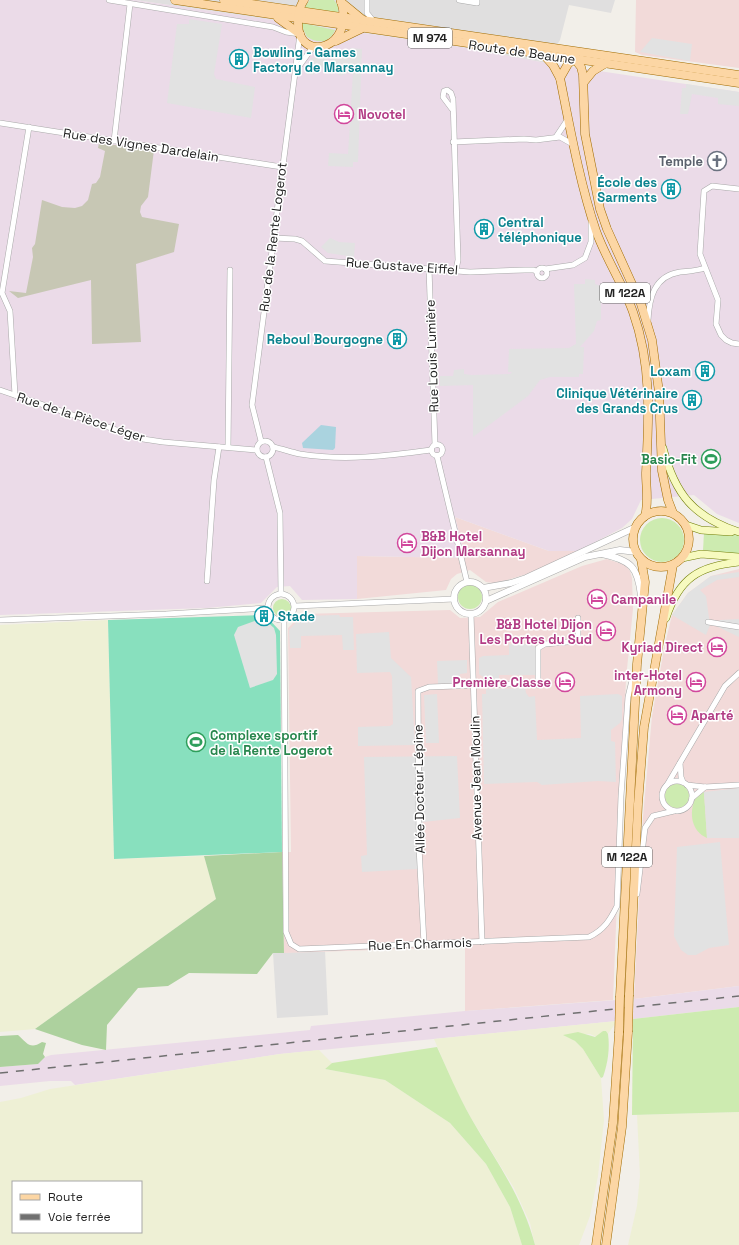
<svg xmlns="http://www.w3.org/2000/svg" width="739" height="1245" font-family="'Space Grotesk',sans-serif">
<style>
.residential{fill:#e0dfdf}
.commercial{fill:#f2dad9}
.industrial{fill:#ebdbe8}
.construction{fill:#c7c7b4}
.farmland{fill:#eef0d5;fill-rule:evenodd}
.grass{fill:#cdebb0}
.forest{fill:#add19e}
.pitch{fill:#88e0be}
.parking{fill:#e2e2e2}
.water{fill:#aad3df}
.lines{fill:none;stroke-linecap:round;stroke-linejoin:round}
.minor-casing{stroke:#a9a9a9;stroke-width:6}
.tertiary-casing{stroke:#a9a9a9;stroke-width:7}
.secondary-casing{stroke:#707d05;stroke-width:8}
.primary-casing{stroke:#a06b00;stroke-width:9}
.minor{stroke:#fff;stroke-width:5}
.tertiary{stroke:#fff;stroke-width:6}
.secondary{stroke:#f7fabf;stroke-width:7}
.primary{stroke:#fcd6a4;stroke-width:8}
.rail{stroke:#707070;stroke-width:1.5;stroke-dasharray:8 8;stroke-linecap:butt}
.primary-bridge-casing{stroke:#a06b00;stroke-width:9;stroke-linecap:butt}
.primary-bridge{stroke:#fcd6a4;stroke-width:8}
.labels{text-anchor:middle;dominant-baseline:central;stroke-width:3;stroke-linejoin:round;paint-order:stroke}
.shield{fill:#fff;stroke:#646464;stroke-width:1}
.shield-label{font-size:12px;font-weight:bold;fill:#222}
.culture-label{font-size:13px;font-weight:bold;fill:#0d838f;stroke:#fff;text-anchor:end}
.street-label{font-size:13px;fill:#222;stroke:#fff}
.hotel-label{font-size:13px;font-weight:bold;fill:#b23c85;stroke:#fff;text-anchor:start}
.worship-label{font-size:13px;font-weight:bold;fill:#5b616d;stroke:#fff;text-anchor:end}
.leisure-label{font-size:13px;font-weight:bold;fill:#27864d;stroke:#fff;text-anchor:end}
</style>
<rect width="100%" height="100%" fill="#f2efe9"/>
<g class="residential">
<path d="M 135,0 L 615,0 L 611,13 L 569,5 L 560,40 L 546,63 L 461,47 Z"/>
<path d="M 325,951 L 328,1015 L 277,1018 L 273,953 Z"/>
</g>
<g class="commercial">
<path d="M 636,0 L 739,0 L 739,68 L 642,55 L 635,52 Z"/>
<path d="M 455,517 L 549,551 L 578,551 L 530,573 L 507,580 L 493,583 L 486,582 L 470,570 L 457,574 L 451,579 L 446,590 L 357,599 L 357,556 L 465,558 Z"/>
<path d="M 607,559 L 625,565 L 630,571 L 632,578 L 633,609 L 626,679 L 613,1000 L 465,1011 L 465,947 L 284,953 L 282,852 L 291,852 L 288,628 L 302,614 L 450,610 L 460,618 L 480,617 L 498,602 L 582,566 Z"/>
<path d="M 739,569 L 739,986 L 634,999 L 643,817 L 652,716 L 665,644 L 672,615 L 688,593 L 711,576 Z"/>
</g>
<g class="industrial">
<path d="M 0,0 L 135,0 L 461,47 L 546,63 L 739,92 L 739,523 L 717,514 L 694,495 L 641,500 L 632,519 L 622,528 L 578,551 L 549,551 L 455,517 L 466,558 L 357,556 L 357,599 L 302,600 L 290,586 L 277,587 L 261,603 L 207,608 L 0,615 Z"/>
<path d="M 739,986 L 739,1007 L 633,1019 L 634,999 Z"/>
<path d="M 617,1000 L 617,1021 L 280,1054 L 75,1085 L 71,1081 L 50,1081 L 0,1086 L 0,1067 L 38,1064 L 45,1057 L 51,1055 L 310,1030 L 311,1026 L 465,1011 Z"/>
</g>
<path class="construction" d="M 99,143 L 154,150 L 148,197 L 141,206 L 140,212 L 142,217 L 179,224 L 174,252 L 136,264 L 141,342 L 92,344 L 91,280 L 18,298 L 9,291 L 26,293 L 33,257 L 32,248 L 35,244 L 42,200 L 62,207 L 75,208 L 82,206 L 88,200 L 92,184 L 96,183 L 100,177 L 105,151 L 98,148 Z"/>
<g class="farmland">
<path d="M 108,620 L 114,859 L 204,856 L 216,899 L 35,1029 L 0,1032 L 0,625 Z"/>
<path d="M 617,1021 L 608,1034 L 606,1031 L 603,1031 L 597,1037 L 590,1034 L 564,1035 L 575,1041 L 583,1049 L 601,1078 L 604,1120 L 598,1176 L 590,1216 L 579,1245 L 535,1245 L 530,1223 L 514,1188 L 471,1118 L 456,1090 L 434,1039 Z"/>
<path d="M 319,1050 L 332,1063 L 325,1069 L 385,1080 L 450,1123 L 486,1164 L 510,1207 L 522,1245 L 0,1245 L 0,1102 L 21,1098 L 50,1089 L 280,1054 ZM 13,1182 L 141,1182 L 141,1232 L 13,1232 Z"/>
<path d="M 739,1112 L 739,1245 L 628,1245 L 637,1206 L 640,1176 L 637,1115 Z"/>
</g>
<g class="grass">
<path d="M 310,0 L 334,0 L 338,6 L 338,13 L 304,8 Z"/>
<path d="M 302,23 L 335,30 C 330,43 318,44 307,37 L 302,27 Z"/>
<circle cx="662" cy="540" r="22"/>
<path d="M 704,533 L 739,535 L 739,554 L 703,550 Z"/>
<circle cx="470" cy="597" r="12"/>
<circle cx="282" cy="608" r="9"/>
<circle cx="677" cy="796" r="12"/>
<path d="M 704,792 L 707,838 C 691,831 689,813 695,799 Z"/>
<path d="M 739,1007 L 739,1112 L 632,1115 L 633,1019 Z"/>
<path d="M 603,1031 L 606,1031 L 608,1034 C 610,1048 608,1063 603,1077 L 601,1078 L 583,1049 L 575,1041 L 563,1035 L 578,1032 L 595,1037 Z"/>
<path d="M 437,1047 C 448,1071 458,1095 471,1118 C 495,1160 523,1197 535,1245 L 522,1245 L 510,1207 L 486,1164 L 450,1123 L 385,1080 L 325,1069 L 332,1063 Z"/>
</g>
<g class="forest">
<path d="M 282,852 L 284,953 L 273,953 L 257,974 L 189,973 L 168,986 L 138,988 L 107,1025 L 106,1050 L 82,1045 L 35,1029 L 216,899 L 204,856 Z"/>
<path d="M 18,1035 C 27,1043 30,1050 42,1042 L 46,1043 L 43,1054 L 45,1057 L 38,1064 L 0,1067 L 0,1036 Z"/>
</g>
<path class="pitch" d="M 265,615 L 280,631 L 282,852 L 114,859 L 108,620 Z"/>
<g class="parking">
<path d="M 189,19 L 222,24 L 214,74 L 216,79 L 255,87 L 251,118 L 167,103 L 177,24 L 189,24 Z"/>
<path d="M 652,38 L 692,44 L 690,61 L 640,52 Z"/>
<path d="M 350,48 L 362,49 L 358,162 L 353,162 L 353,167 L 328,166 L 329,153 L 348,154 L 353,72 L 351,70 L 348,73 L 340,76 L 332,68 L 315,67 L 314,75 L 306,74 L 308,62 L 311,62 L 311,58 L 327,58 L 327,62 L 329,62 L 339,52 L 349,53 Z"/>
<path d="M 686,84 L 739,92 L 739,106 L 718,104 L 718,98 L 692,94 L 688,114 L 680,114 L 682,88 L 686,88 Z"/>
<path d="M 330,238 L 339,242 L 355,243 L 354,257 L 328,253 L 321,247 Z"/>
<path d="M 585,279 L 595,280 L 595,284 L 601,286 L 601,320 L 597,321 L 594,331 L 580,347 L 584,347 L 583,374 L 579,374 L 579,377 L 550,377 L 540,380 L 528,396 L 473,437 L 473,385 L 440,386 L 440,376 L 453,376 L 454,370 L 464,369 L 464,374 L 472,375 L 510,374 L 512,372 L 508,372 L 509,349 L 569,348 L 574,345 L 576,344 L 574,284 L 585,284 Z"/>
<path d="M 739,572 L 739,577 L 717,580 L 700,590 L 706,596 L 710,625 L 706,635 L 672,615 L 688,593 L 711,576 Z"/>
<path d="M 339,615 L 340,617 L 353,617 L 354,650 L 343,650 L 342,635 L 301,636 L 301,648 L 290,648 L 289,630 L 302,616 Z"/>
<path d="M 263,618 L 274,628 L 276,635 L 277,674 L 273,680 L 250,688 L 234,635 L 238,627 Z"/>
<path d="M 739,619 L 739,637 L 716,626 L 720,620 Z"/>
<path d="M 389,632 L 391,658 L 411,677 L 415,745 L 358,746 L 358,727 L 390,726 L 393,724 L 392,676 L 390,672 L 357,673 L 356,634 Z"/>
<path d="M 509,644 L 535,644 L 535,675 L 499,675 L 499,679 L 486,679 L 479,674 L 479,658 L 483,656 L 509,655 Z"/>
<path d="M 467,660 L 467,673 L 460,674 L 460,683 L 438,684 L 437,661 Z"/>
<path d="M 525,688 L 526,693 L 529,697 L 535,696 L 537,740 L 581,738 L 580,696 L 618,694 L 622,696 L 622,719 L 620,723 L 611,730 L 611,741 L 615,742 L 616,782 L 598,781 L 542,785 L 537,782 L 484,784 L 482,694 L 486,694 L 486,689 Z"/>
<path d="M 437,694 L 439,743 L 426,743 L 424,695 Z"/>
<path d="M 457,756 L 460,818 L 423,822 L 417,869 L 362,872 L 361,856 L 367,855 L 364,757 Z"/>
<path d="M 739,788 L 739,838 L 707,838 L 704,792 Z"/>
<path d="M 720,842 L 729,945 L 709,948 L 696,955 L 688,955 L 681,950 L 674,936 L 677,847 Z"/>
</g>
<path class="water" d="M 321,425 L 336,427 L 335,448 L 333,450 L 303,448 L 302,443 Z"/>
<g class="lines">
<defs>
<g id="minor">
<path d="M 109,0 L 273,27 L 286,32 L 300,34 L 252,405 L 261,441"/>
<path d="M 367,0 L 367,13 L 375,23"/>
<path d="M 459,0 L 477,3 L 477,0"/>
<path d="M 297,69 L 313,47"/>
<path d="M 452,109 L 443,97 L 444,91 L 447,90 L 451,93 L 453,99 L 458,260 L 456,270"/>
<path d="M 0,123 L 282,167"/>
<path d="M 556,137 L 568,119"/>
<path d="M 114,141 L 130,4"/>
<path d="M 453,142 L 524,139 L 536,140 L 560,137 L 574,145"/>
<path d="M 739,189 L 712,186 L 704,191 L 700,254 L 718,300 L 716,324 L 721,335 L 726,340 L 732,343 L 739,344"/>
<path d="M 274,238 L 295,239 L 302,241 L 325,261 L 470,272 L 525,270 L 534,270 L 537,272"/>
<circle cx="542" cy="273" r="5"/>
<path d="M 429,268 L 435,445"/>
<path d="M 545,269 L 573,265 L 585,258 L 591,242 L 591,222"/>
<path d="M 648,321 C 649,298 654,276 680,272 C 689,271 696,271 705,268"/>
<path d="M 0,390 L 143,439 L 163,442 L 257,450"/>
<path d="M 15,395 L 10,311 L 2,293 L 29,127"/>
<circle cx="265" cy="449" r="8"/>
<circle cx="437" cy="450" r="5.5"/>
<path d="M 228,447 L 230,270"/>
<path d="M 273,447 C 282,449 291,452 300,454 C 343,461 388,456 431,450"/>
<path d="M 437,456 L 467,582"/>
<path d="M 266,457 L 280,513 L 281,593"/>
<path d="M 207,581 L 214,480 L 219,447"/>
<circle cx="281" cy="607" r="13"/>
<path d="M 295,606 L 454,599"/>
<path d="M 471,614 L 482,942"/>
<path d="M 0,620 L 166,614 L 268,608"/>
<path d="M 284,620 L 286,932 L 291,944 L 299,949 L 589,937 C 604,930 610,920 617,906 L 621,796 L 628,697 L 633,676"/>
<path d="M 708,622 L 739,627"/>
<path d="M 680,763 L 681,777 L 683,782"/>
<circle cx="677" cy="796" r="15"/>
<path d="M 667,785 L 725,686 L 739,673"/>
<path d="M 687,785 L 705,787 L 739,785"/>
<path d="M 692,798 L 705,787"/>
<path d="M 637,894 L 645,828 L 653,816 L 674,811"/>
<path d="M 424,944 L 419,847 L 418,691 L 429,687 L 534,683 L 538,685 L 538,648 L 545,644 L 578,641 L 578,618"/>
</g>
<g id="tertiary">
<path d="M 602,554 C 631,560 638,567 641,596"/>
<circle cx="470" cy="598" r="16"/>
<path d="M 483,588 L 511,583 L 526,578 L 636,527"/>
<path d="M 486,601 L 585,557 L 620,550 L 636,552"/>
</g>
<g id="secondary">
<path d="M 663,448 C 675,495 694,517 739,532"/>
<path d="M 686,525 L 701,530 L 731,532"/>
<path d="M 682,558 L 701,554 L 739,557"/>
<path d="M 666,618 C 679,578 699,566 739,562"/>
</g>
<g id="primary">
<path d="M 175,0 L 739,83"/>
<path d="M 224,0 C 395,26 567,50 739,75"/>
<path d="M 304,0 C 299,7 298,15 298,24 C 299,64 356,49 341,1"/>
<path d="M 341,2 L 363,20"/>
<path d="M 278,18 L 300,34"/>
<path d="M 336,41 L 361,29"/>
<path d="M 544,55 L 553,65 L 560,78 C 570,128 580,184 596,231 C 606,259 623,284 633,312 C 652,365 649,418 646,473 C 646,488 649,502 645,516"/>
<path d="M 573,57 L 581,67 L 583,75 L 585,134 L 600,209 L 607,229 L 641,304 L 652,340 L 659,392 L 662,471 L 668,500 L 673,513"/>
<path d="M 560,78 L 568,64 L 576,58"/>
<path d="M 584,82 L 593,71 L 606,63"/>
<circle cx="661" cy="539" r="28"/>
<path d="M 629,995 L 638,804 L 644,727 L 673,565"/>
<path d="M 620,996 L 637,664 L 645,582 L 641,559"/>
<path d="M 596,1245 L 613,1123 L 619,1033"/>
<path d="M 606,1245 L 622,1127 L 628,1032"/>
</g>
</defs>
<use href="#minor" class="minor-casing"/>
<use href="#tertiary" class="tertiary-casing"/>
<use href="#secondary" class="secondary-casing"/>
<use href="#primary" class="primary-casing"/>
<use href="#minor" class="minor"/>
<use href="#tertiary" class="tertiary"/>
<use href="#secondary" class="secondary"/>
<use href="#primary" class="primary"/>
<path class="rail" d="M 0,1073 L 739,996"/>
<defs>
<g id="primary-bridge">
<path d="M 628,1032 L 629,995"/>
<path d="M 619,1033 L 620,996"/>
</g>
</defs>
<use href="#primary-bridge" class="primary-bridge-casing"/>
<use href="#primary-bridge" class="primary-bridge"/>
</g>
<defs>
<symbol id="building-ring" viewBox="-11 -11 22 22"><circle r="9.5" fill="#fff" stroke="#0f9aa8" stroke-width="1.5"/><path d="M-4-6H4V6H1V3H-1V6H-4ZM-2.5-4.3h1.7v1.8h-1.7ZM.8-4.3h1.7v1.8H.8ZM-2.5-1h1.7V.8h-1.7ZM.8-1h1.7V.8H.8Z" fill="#0f9aa8"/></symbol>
<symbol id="hotel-ring" viewBox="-11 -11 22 22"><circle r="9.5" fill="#fff" stroke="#d1479c" stroke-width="1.5"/><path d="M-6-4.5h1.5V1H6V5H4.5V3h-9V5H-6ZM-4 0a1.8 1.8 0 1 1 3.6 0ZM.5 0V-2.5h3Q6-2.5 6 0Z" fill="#d1479c"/></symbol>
<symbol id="church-ring" viewBox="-11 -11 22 22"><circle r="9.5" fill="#fff" stroke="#6b7280" stroke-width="1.5"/><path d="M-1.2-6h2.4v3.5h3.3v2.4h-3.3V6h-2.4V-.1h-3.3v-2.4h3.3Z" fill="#6b7280"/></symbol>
<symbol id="stadium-ring" viewBox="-11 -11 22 22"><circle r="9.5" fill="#fff" stroke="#2e9e5b" stroke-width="1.5"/><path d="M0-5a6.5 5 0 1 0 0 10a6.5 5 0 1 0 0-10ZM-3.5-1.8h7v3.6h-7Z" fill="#2e9e5b"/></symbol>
</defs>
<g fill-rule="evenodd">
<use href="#building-ring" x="228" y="48" width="22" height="22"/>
<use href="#hotel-ring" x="333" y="103" width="22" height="22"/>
<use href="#church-ring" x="706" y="150" width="22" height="22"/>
<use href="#building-ring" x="660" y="178" width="22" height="22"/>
<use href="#building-ring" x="473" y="218" width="22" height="22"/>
<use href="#building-ring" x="386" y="328" width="22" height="22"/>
<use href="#building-ring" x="694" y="360" width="22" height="22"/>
<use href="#building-ring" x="681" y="389" width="22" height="22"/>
<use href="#stadium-ring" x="700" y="448" width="22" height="22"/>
<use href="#hotel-ring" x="396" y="532" width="22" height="22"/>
<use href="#hotel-ring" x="586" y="588" width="22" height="22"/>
<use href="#building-ring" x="253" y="605" width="22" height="22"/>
<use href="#hotel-ring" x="595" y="620" width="22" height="22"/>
<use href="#hotel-ring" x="706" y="636" width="22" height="22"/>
<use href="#hotel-ring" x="554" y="671" width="22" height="22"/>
<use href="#hotel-ring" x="685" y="671" width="22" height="22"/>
<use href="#hotel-ring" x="666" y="704" width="22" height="22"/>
<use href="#stadium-ring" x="185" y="731" width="22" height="22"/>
</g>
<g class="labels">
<g class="shield">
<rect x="408" y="28" width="44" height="20" rx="3"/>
<rect x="600" y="283" width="50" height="20" rx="3"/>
<rect x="602" y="847" width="50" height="20" rx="3"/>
</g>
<g class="shield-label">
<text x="430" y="38">M 974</text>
<text x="625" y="293">M 122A</text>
<text x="627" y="857">M 122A</text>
</g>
<g class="culture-label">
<text x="253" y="52" text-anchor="start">Bowling - Games<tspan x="253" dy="15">Factory de Marsannay</tspan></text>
<text x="657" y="182">École des<tspan x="657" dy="15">Sarments</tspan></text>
<text x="498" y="222" text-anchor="start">Central<tspan x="498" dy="15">téléphonique</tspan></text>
<text x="383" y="339">Reboul Bourgogne</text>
<text x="691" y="371">Loxam</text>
<text x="678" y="393">Clinique Vétérinaire<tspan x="678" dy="15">des Grands Crus</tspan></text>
<text x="278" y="616" text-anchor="start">Stade</text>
</g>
<g class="street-label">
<text transform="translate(522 52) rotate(8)">Route de Beaune</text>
<text transform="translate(141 145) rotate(9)">Rue des Vignes Dardelain</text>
<text transform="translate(273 237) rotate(-83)">Rue de la Rente Logerot</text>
<text transform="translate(402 266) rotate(4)">Rue Gustave Eiffel</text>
<text transform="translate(432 356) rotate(-92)">Rue Louis Lumière</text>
<text transform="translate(81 417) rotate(18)">Rue de la Pièce Léger</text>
<text transform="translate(476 778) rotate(-91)">Avenue Jean Moulin</text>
<text transform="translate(419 789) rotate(-91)">Allée Docteur Lépine</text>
<text transform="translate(420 944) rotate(-2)">Rue En Charmois</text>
</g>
<g class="hotel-label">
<text x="358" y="114">Novotel</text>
<text x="421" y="536">B&amp;B Hotel<tspan x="421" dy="15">Dijon Marsannay</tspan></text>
<text x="611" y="599">Campanile</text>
<text x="592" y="624" text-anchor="end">B&amp;B Hotel Dijon<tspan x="592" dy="15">Les Portes du Sud</tspan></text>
<text x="703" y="647" text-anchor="end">Kyriad Direct</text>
<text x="682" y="675" text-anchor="end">inter-Hotel<tspan x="682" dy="15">Armony</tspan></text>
<text x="551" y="682" text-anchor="end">Première Classe</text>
<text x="691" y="715">Aparté</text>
</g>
<g class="worship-label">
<text x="703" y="161">Temple</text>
</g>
<g class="leisure-label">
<text x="697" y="459">Basic-Fit</text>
<text x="210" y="735" text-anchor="start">Complexe sportif<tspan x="210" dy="15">de la Rente Logerot</tspan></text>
</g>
</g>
<rect x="12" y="1181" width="130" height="52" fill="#ffffff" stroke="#a7a7a7"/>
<rect x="20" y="1194" width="20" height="6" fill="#fcd6a4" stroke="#a7a7a7"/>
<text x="48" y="1201" font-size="12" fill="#222222">Route</text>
<rect x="20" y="1214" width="20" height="6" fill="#707070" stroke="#a7a7a7"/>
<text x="48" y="1221" font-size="12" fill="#222222">Voie ferrée</text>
</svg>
